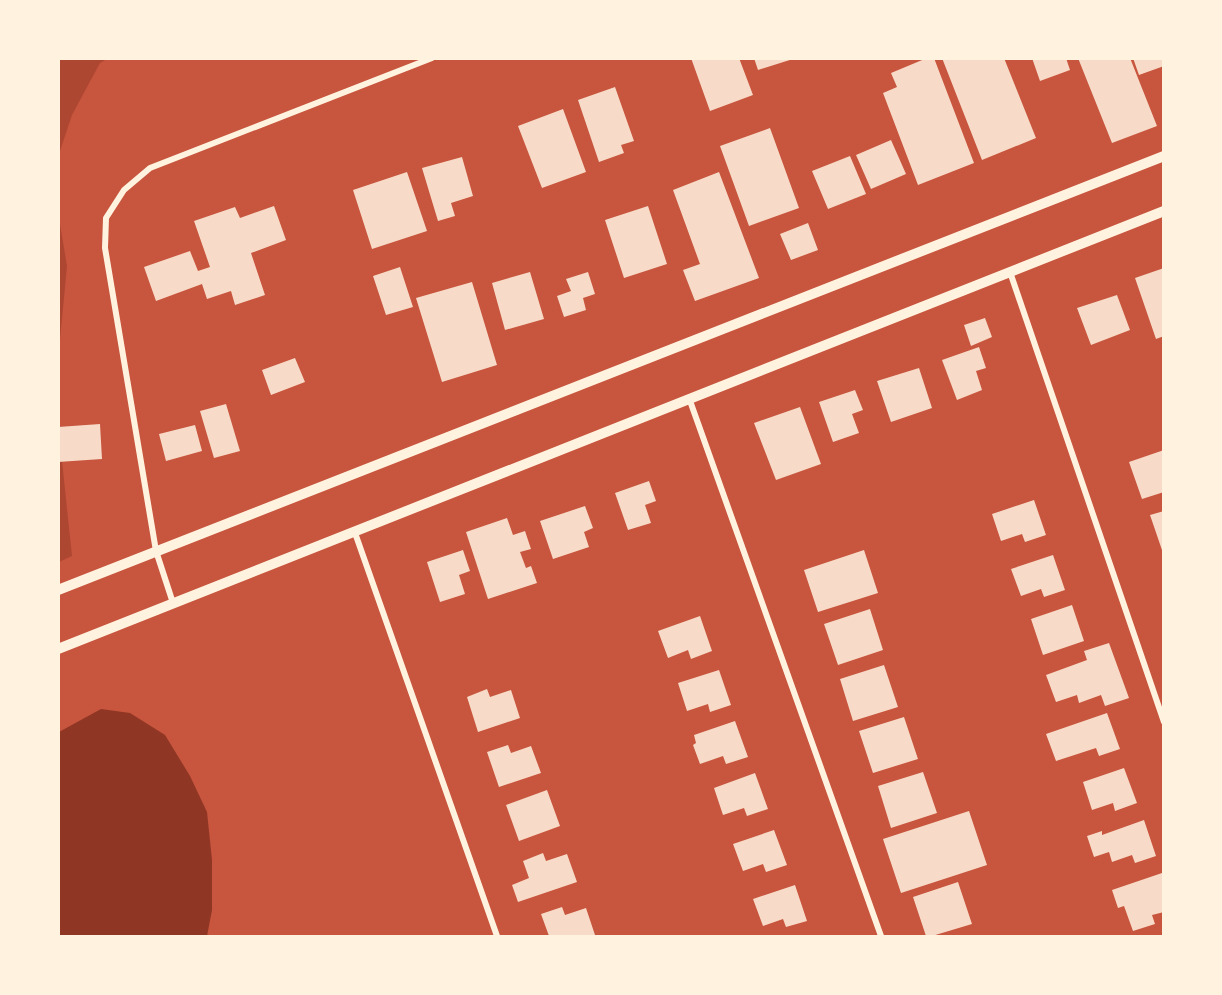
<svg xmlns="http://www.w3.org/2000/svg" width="1222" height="995" font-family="'Archivo Narrow',sans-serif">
	<rect width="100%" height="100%" fill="#c8553d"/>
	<!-- green -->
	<path fill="#ae4732" d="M 59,58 L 107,59 L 100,63 L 72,115 L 59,154 Z
		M 59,218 L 67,266 L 59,350 L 58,218 Z
		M 58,423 L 72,556 L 59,562 L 58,562 Z"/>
	<!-- water -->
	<path fill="#8f3625" d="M 101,709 L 130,713 L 165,735 L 190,776 L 207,812 L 212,860 L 212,910 L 207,936 L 59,936 L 59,732 Z"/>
	<!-- building -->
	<path fill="#f7dbc8" d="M 691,58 L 739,58 L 753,95 L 710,111 Z
		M 754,58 L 793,58 L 793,59 L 758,70 Z
		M 927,58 L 934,58 L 974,163 L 918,185 L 883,93 L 897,87 L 891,73 Z
		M 942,58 L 1004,58 L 1036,138 L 982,160 Z
		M 1032,58 L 1066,58 L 1070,70 L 1040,81 Z
		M 1078,58 L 1130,58 L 1157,126 L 1112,143 Z
		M 1133,58 L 1164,58 L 1164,66 L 1139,75 Z
		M 615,87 L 634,141 L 621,145 L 624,153 L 599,162 L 578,100 Z
		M 563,109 L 586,172 L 542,188 L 518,126 Z
		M 770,128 L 799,208 L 749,226 L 720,146 Z
		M 891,140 L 906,174 L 871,189 L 856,155 Z
		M 850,156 L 866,194 L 828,209 L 812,171 Z
		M 462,157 L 473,196 L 451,203 L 455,216 L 438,221 L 422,168 Z
		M 407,172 L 427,231 L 372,249 L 353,190 Z
		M 719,172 L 759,278 L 695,301 L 683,270 L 700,264 L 673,190 Z
		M 274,206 L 286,240 L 251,253 L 265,295 L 235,305 L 231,291 L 207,299 L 202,284 L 156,301 L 144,267 L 190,251 L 198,271 L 210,267 L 194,221 L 235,207 L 240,218 Z
		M 648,206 L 667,264 L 624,278 L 605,220 Z
		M 808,223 L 818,250 L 791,260 L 780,234 Z
		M 400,267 L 413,307 L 386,315 L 373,276 Z
		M 1164,268 L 1164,336 L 1156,339 L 1135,278 Z
		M 530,272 L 544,319 L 505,330 L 492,283 Z
		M 588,272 L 595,294 L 583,298 L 586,310 L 564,317 L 557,296 L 571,291 L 566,279 Z
		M 472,282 L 497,365 L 442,382 L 416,298 Z
		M 1117,295 L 1130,330 L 1091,345 L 1077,308 Z
		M 985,318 L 992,337 L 971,346 L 964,325 Z
		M 979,347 L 986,368 L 976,371 L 982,390 L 957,400 L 942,360 Z
		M 295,358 L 305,382 L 271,395 L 262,370 Z
		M 919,368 L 932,408 L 891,422 L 877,381 Z
		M 855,390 L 863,410 L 852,414 L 859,433 L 833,442 L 819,402 Z
		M 226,404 L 240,451 L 214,458 L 200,411 Z
		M 800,407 L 821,464 L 776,480 L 754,423 Z
		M 100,424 L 102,459 L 58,462 L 58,427 Z
		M 195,425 L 202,451 L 166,461 L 159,434 Z
		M 1164,450 L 1164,492 L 1142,499 L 1129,462 Z
		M 649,481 L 656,501 L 645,505 L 651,523 L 628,530 L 615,493 Z
		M 1034,500 L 1046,535 L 1025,542 L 1022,534 L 1001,541 L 992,514 Z
		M 585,506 L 593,528 L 584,532 L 589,547 L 553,559 L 540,521 Z
		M 1164,511 L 1164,553 L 1163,553 L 1150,515 Z
		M 507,518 L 513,535 L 525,531 L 531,549 L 520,552 L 526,568 L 531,566 L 537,583 L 488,599 L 466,532 Z
		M 463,550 L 470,571 L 459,575 L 465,594 L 440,602 L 427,562 Z
		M 864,550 L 878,593 L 818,612 L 804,570 Z
		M 1053,555 L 1065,590 L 1044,597 L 1041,589 L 1021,596 L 1011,569 Z
		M 1072,605 L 1084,641 L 1043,655 L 1031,619 Z
		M 870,609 L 883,650 L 838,665 L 824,624 Z
		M 700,616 L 712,651 L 691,659 L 688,650 L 668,658 L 658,631 Z
		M 1109,643 L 1129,698 L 1105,706 L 1101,695 L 1079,703 L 1077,695 L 1056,702 L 1046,675 L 1087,660 L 1084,651 Z
		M 884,665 L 898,707 L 853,721 L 840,679 Z
		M 719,670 L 731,705 L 710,712 L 708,704 L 687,711 L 678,683 Z
		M 487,689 L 490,697 L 511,690 L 520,718 L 478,732 L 467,697 Z
		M 1107,713 L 1120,749 L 1099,756 L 1096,748 L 1056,761 L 1046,734 Z
		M 904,717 L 918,759 L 873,773 L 859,731 Z
		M 735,721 L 748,757 L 726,764 L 723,756 L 700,764 L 693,745 L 696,743 L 694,735 Z
		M 508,745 L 511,753 L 531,746 L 541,773 L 499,787 L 487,752 Z
		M 1124,768 L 1137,803 L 1115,811 L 1113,803 L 1092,810 L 1083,782 Z
		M 923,772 L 937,813 L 891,828 L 878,786 Z
		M 755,773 L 768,809 L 747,816 L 744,808 L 723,815 L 714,788 Z
		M 547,790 L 560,826 L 519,841 L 506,805 Z
		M 969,811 L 987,865 L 901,893 L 883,839 Z
		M 1144,820 L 1156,856 L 1135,863 L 1132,855 L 1112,862 L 1109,852 L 1094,857 L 1087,836 L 1102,831 L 1102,835 Z
		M 774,830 L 787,865 L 766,872 L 763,864 L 743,871 L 733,844 Z
		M 543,853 L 546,861 L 567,854 L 577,882 L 518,902 L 512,885 L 529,878 L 523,861 Z
		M 1162,873 L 1164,879 L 1164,912 L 1152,915 L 1155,924 L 1133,931 L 1124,906 L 1118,908 L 1112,890 Z
		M 958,882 L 972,924 L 932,936 L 926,936 L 913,897 Z
		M 795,885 L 807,921 L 786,927 L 783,919 L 763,926 L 753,899 Z
		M 562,907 L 565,915 L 586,908 L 595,935 L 549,936 L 541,914 Z"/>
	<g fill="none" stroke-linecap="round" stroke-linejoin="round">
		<!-- minor -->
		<path stroke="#fff3e0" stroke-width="6" d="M 1010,272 L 1164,722
			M 689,398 L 881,936
			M 354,530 L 497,936
			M 173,603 L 156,551 L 105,248 L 106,218 L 124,190 L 150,168 L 432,58"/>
		<!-- tertiary -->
		<path stroke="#fff3e0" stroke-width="10" d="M 58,590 L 1164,156
			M 58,649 L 1164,211"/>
	</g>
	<!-- border -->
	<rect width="1222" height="995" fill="none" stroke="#fff3e0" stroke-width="120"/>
</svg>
